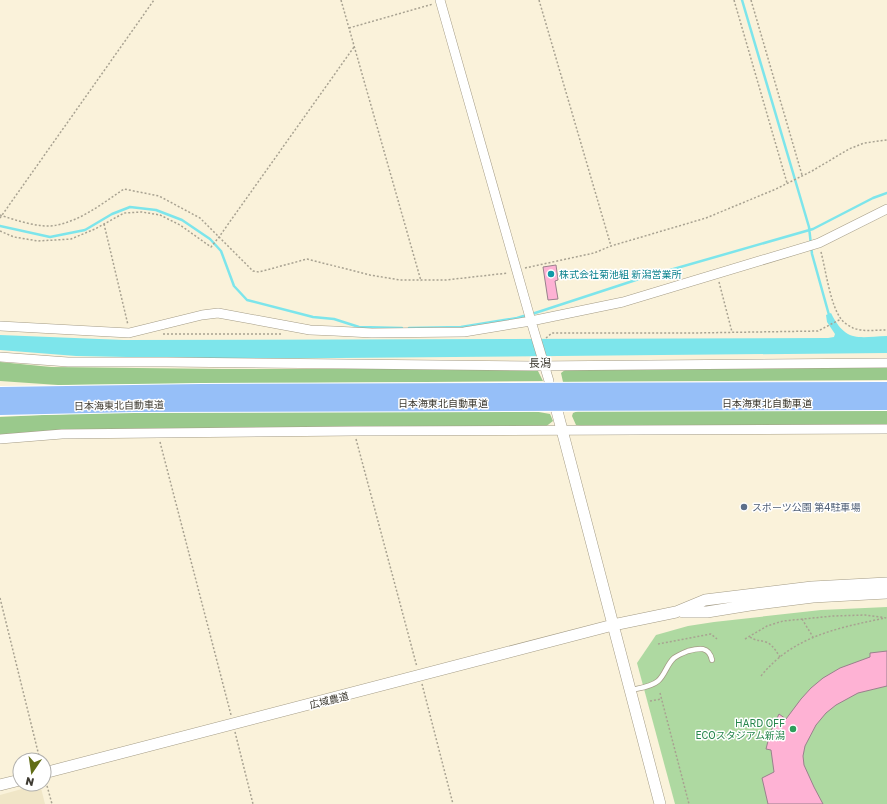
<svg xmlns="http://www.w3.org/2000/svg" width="887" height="804" font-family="'Golos Text','Noto Sans JP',sans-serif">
	<rect width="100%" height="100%" fill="#faf2da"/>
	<!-- built -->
	<path fill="#f0e6c7" d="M 40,784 L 45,804 L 0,804 L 0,795 Z"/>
	<!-- green -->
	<path fill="#aed9a1" d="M 887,607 L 887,804 L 675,804 L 637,663 L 656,635 L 688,626 L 714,622 L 821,610 Z"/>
	<!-- forest -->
	<path fill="#9ac98c" d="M 0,362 L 51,367 L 222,369 L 537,369 L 543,381 L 58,385 L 0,381 Z
		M 887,365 L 887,380 L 563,382 L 561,373 L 569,367 Z
		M 887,410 L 887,431 L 589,428 L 576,425 L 572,416 L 573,413 L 578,411 Z
		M 322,411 L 405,412 L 533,411 L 550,414 L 553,421 L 544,428 L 0,437 L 0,417 C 56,414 111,412 167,412 C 219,411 270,412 322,411 Z"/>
	<!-- water -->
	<path fill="#7de5eb" d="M 831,313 C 846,343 858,337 887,336 L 887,353 L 229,359 L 76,356 L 0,350 L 0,335 L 124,340 L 828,338 L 834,337 L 835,334 L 827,322 L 826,315 Z"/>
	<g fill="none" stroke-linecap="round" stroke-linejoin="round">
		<!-- stream -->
		<path stroke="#7de5eb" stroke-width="2.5" d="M 742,0 L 809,227 L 812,254 L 829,315
			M 0,226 L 50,237 L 85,230 L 112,214 L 130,207 L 156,210 L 182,220 L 210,239 L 221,251 L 234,286 L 247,300 L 313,317 L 334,319 L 359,327 L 402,328
			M 532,314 L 642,278 L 813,229 L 873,198 L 887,193
			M 409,328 L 461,327 L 517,318 L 527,315"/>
	</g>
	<!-- building -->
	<path fill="#feb2d4" stroke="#99818c" d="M 556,265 L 558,280 L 555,281 L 558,299 L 548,300 L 543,267 Z
		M 887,651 L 887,686 L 858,693 L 836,705 L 826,713 L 816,725 L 805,746 L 803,756 L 804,765 L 814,787 L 823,804 L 768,804 L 762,778 L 774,772 L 771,750 L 766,749 L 770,733 L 779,714 L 786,719 L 801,699 L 811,688 L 823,678 L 840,668 L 870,657 L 870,653 Z"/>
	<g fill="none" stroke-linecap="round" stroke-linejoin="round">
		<defs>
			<path id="service" d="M 631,690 C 640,688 651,687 658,681 C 665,675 667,664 674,658 C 678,655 683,653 688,651 C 699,648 709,646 712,660"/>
			<path id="minor" d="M 440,0 L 531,321 L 549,381
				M 0,326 L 129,333 L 202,315 L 218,313 L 310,330 L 334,331 L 372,333 L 464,332 L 531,321 L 623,302 L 819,243 L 887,209
				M 0,357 L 68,362 L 167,362 L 534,366 L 887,363
				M 0,439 L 62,434 L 354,431 L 887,429"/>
			<path id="tertiary" d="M 557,411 L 660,804
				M 683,612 L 707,612 L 750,605 L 813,597 L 887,593
				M 44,773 L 613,625 L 676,612 L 705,600 L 812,587 L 887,583
				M 0,785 L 20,780"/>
			<path id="motorway" d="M 0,395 L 201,392 L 887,390
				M 0,407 L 134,404 L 887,402"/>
		</defs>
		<!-- service casing -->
		<use href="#service" stroke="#a49c86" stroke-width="6"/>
		<!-- minor casing -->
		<use href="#minor" stroke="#a49c86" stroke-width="10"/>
		<!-- tertiary casing -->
		<use href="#tertiary" stroke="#a49c86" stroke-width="12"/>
		<!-- motorway casing -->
		<use href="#motorway" stroke="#fff" stroke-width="18"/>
		<!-- path -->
		<path stroke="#a8a291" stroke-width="1.5" stroke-dasharray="2 2" stroke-linecap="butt" d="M 341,0 L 421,281
			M 539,0 L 611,246
			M 734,0 L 787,183
			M 751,0 L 802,175
			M 349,28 L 433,4
			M 0,215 C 15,220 41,229 57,225 C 82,220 103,203 124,189 L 159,196 L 200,218 L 253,271 L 259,272 L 307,259 L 370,275 L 400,280 L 446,280 L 508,273
			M 0,218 L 154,0
			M 104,224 L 128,325
			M 0,231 L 14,237 L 38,241 L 71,239 L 95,229 L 124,213 L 142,212 L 160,215 L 180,225 L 211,247 L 219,237 L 354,47
			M 821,252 C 826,271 830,304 841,319 C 844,323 849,326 853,328 C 863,332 876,330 887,330
			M 525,268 L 594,253 L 611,246 L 706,218 L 776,189 L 812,171 L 849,149 L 864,143 L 887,140
			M 719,282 L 732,332
			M 163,334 L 281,334
			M 546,338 L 552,333 L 693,333 L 818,331 L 841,319
			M 356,439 L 417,667
			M 160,442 L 231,715
			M 0,598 L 40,760
			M 802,619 L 813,637
			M 750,637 C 755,641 760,640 766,642 C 773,645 776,651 780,657
			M 745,639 L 767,626 L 783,621 L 833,616 L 865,615 L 887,618
			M 658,644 L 711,634 L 717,639
			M 761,676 C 793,636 838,628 885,618
			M 422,684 L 453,804
			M 660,693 L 689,804
			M 650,701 L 662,699
			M 235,732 L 253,804
			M 46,782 L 52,804"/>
		<!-- service -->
		<use href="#service" stroke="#fff" stroke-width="4.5"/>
		<!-- minor -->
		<use href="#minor" stroke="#fff" stroke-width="9"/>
		<!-- tertiary -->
		<use href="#tertiary" stroke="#fff" stroke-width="11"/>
		<!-- motorway -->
		<use href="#motorway" stroke="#96bff8" stroke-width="16"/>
	</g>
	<!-- markers -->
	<circle fill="#0f9aa8" stroke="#fff" stroke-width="1.5" cx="551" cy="274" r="4"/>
	<circle fill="#5c6f8a" stroke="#fff" stroke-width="1.5" cx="744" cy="507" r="4"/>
	<circle fill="#2e9e5b" stroke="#fff" stroke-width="1.5" cx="793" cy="729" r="4"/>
	<g text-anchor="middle" stroke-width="3" stroke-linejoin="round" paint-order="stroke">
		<!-- culture labels -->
		<g font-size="10" fill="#0d838f" stroke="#fff" text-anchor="start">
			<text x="559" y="278">株式会社菊池組 新潟営業所</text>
		</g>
		<!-- street labels -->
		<g font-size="10" fill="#3d3a31" stroke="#fff">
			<text x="443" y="407">日本海東北自動車道</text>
			<text x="767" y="407">日本海東北自動車道</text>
			<text transform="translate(119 405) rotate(-1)" y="4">日本海東北自動車道</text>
			<text transform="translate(329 700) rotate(-14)" y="4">広域農道</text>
		</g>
		<!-- service labels -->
		<g font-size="10" fill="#4e5e75" stroke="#fff" text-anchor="start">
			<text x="752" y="511">スポーツ公園 第4駐車場</text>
		</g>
		<!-- leisure labels -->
		<g font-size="10" fill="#27864d" stroke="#fff" text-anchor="end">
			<text x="785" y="727">HARD OFF<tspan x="785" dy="12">ECOスタジアム新潟</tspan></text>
		</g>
		<!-- neighbourhood labels -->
		<g font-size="11" fill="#3d3a31" stroke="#fff">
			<text x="540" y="367">長潟</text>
		</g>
	</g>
	<!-- north arrow -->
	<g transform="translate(32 772) rotate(193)"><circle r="19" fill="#ffffff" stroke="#b1b0ad"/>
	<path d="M0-3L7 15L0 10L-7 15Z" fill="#616d16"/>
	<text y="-6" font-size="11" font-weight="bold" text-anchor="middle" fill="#3d3a31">N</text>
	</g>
</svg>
